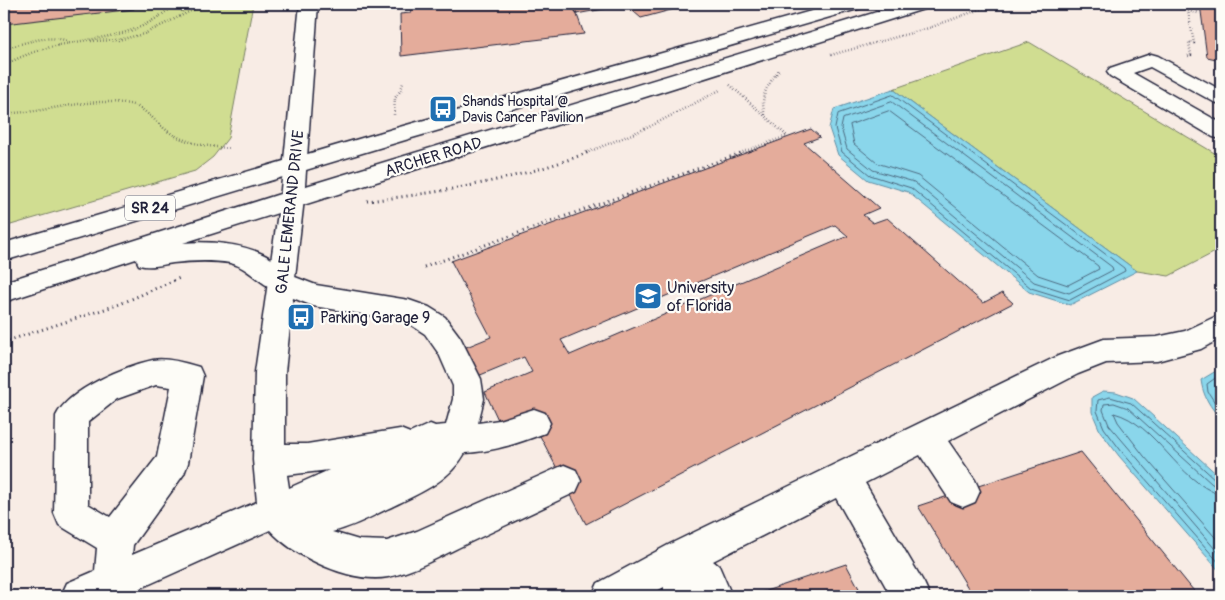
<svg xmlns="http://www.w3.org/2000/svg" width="1225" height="600" font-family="Pangolin,sans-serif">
	<rect width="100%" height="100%" fill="#f8ece5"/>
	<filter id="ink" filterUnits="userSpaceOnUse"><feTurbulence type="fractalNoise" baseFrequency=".02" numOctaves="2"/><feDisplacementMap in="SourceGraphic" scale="10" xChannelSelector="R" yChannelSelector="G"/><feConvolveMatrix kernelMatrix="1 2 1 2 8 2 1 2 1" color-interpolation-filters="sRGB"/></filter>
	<g filter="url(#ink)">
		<!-- green -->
		<path fill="#d0dd91" stroke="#798066" d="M 4,4 L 253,4 L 228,138 L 213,157 L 195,171 L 4,227 Z
			M 1029,42 L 1221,157 L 1221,249 L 1169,276 L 1137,271 L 893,89 Z"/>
		<!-- water -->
		<path fill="#8ad6eb" stroke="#608ea5" d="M 893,89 L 1137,271 L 1070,305 L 1029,292 L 908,192 L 868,180 L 838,155 L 829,128 L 834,109 Z
			M 1221,368 L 1221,419 C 1210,407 1203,396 1201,380 Z
			M 1103,391 L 1116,392 L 1133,398 L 1221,478 L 1221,573 L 1119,456 L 1100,431 L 1092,412 L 1092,397 Z"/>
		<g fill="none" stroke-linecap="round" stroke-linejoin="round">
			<!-- shore -->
			<path stroke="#4c6a81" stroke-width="1" d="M 893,95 L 1124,268 L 1125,271 L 1070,300 L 1031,288 L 911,188 L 870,175 L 842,152 L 835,128 L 838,114 Z
				M 892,102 L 1112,267 L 1113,270 L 1069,293 L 1034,282 L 914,182 L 873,170 L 847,149 L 841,128 L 843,119 Z
				M 889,111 L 1098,266 L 1099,269 L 1068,285 L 1038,275 L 918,176 L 877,163 L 854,144 L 850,125 Z
				M 1221,374 L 1207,384 L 1208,392 L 1221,412
				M 1221,481 L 1216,480 L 1131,403 L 1110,397 L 1098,400 L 1097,411 L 1104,428 L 1122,452 L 1221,565
				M 1221,487 L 1212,484 L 1128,408 L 1114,403 L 1104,404 L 1103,410 L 1109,425 L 1221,556
				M 1221,495 C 1177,481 1157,424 1114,413 L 1118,422 L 1144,456 L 1221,544"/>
		</g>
		<!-- building -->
		<path fill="#e4ac9b" stroke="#22223b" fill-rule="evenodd" d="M 4,4 L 141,4 L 136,4 L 134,9 L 4,24 Z
			M 410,4 L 573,4 L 584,34 L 401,56 L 400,14 L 411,13 Z
			M 573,4 L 693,4 L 641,18 L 626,5 L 576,14 Z
			M 1200,4 L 1221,4 L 1221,60 L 1207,57 Z
			M 811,129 L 820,137 L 804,143 L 879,208 L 863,215 L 873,223 L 887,218 L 983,303 L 1002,293 L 1013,303 L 586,524 L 527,411 L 500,424 L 485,392 L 532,372 L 524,357 L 478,376 L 464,348 L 491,337 L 451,261 ZM 835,225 L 848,236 L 570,355 L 561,340 Z
			M 1081,452 L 1198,596 L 973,596 L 918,506 Z
			M 846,564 L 863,596 L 751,596 Z"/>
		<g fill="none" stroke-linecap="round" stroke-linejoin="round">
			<defs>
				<path id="minor" d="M 300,4 L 318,4 L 304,199 L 295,277 L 316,285 L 409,300 L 429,307 L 445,317 L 460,337 L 481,379 L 484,399 L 478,423 L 499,420 L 534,409 L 545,413 L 550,423 L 545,433 C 519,443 493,452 465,453 C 448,483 416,495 387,509 C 369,518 352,527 332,532 L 359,540 L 387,541 L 417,531 L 564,465 L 576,470 L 581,481 L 576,492 C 538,510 500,528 462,546 C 439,557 413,572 388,577 C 352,584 294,557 270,530 L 123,596 L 61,596 L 67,583 L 95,571 L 97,548 L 59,525 L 54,513 L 56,416 C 69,389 125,366 153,360 C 166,357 186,363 199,367 L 203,376 L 188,463 L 184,474 L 133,545 L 132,555 L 257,502 L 253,460 L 255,372 L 280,199 ZM 293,298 L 313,306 L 405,321 L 425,334 L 439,354 L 453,386 L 453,399 L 446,425 L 435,426 L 430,424 L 410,433 L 400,429 L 307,444 L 285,444 L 285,372 ZM 156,385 L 171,387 L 157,457 L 110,517 L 88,504 L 88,422 L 117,399 ZM 329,470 L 289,488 L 287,475 Z
					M 1151,54 L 1158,56 L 1221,90 L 1221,104 L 1214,102 L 1150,67 L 1133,73 L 1221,123 L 1221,139 L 1213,137 L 1110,76 L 1107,72 L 1110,68 Z
					M 1221,314 L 1221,338 L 1201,349 L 1157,361 L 1106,363 L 1078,374 L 948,441 L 975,480 L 980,491 L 975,502 L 963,507 L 951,502 L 920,455 L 865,483 L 924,583 L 930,596 L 891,596 L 836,498 L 713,561 L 719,566 L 732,596 L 664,596 L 664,587 L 648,596 L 592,596 L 598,583 L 670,544 L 1058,356 L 1104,339 L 1157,337 L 1185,331 Z"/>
				<path id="major" d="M 836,4 L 864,4 L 861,8 L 412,138 L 4,261 L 4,243 L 396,128 Z
					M 903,4 L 930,4 L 927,8 L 183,243 C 220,240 275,246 294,282 L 291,289 C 266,297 254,268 230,263 C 211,260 191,261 173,263 C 161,265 151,268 139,265 L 136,259 L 4,302 L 4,282 L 283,193 Z"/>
			</defs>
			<!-- minor casing -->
			<use href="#minor" stroke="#22223b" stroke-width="3"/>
			<!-- major casing -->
			<use href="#major" stroke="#22223b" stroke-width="3"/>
			<!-- path-far1 -->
			<path stroke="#22223b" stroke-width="2.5" stroke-dasharray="0.5 2.5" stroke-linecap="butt" d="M 182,12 L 186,4
				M 91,41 L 118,40 L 144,34 L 205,4
				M 4,49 C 24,43 47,34 68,41
				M 831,55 L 929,28 L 994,4
				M 1188,56 L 1191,55 L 1189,42 L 1194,43 L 1188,11 L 1198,13 L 1197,4
				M 4,65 C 18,58 32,52 47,48 C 77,40 109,39 138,28 C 152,22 164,13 177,4
				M 730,85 L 787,136 L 740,153
				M 4,113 C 45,114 88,96 129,104 C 145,107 156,123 169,132 C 187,144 210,147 231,148
				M 394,115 L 395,98 L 401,90 L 403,83
				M 765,115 C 759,96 768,85 779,70
				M 586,153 L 649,127 L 720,90"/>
			<!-- path -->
			<path stroke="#22223b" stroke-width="3" stroke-dasharray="1 4" stroke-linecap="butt" d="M 367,201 C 440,193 521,179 589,152
				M 424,267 L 744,152
				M 4,342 L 120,304 L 182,277"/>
			<!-- minor -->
			<use href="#minor" fill="#fdfcf7" fill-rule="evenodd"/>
			<!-- major -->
			<use href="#major" fill="#fdfcf7" fill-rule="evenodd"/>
		</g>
	</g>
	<!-- icons -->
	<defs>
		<symbol id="bus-square" viewBox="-11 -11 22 22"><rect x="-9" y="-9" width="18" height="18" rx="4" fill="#1f6fb2" stroke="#fdfcf7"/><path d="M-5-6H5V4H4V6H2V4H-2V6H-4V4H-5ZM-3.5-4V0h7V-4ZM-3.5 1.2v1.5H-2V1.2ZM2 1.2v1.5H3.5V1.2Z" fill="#fff"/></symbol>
		<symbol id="university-square" viewBox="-11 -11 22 22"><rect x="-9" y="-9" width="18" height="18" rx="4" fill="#1f6fb2" stroke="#fdfcf7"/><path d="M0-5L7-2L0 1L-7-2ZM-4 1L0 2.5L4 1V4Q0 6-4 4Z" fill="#fff"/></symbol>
	</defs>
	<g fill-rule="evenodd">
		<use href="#bus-square" x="427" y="93" width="32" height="32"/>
		<use href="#university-square" x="632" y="280" width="32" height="32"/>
		<use href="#bus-square" x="285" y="301" width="32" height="32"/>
	</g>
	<g text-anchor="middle" stroke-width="4.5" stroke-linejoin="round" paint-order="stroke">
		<!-- far-poi labels -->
		<g font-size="14" fill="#22223b" stroke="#fdfcf7" text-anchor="start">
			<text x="462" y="106">Shands Hospital @<tspan x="462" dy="16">Davis Cancer Pavilion</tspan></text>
		</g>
		<!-- shield labels -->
		<rect fill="#fdfcf7" stroke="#646373" stroke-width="1" x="125" y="195.5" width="50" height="25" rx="4"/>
		<g font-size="15" font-weight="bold" fill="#22223b">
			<text x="150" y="213">SR 24</text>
		</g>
		<!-- street labels -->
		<g font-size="16" fill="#22223b" stroke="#fdfcf7">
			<text transform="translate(433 156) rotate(-17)" y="6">ARCHER ROAD</text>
			<text transform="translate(289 212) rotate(-84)" y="6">GALE LEMERAND DRIVE</text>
		</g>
		<!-- poi labels -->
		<g font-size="16" fill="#22223b" stroke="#fdfcf7" text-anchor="start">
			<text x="667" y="293">University<tspan x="667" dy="18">of Florida</tspan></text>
			<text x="320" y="323">Parking Garage 9</text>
		</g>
	</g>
	<!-- margin -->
	<rect width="1225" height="600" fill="none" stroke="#fdfcf7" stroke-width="20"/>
	<rect x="10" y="10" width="1205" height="580" fill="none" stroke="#22223b" stroke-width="2" filter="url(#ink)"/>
</svg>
